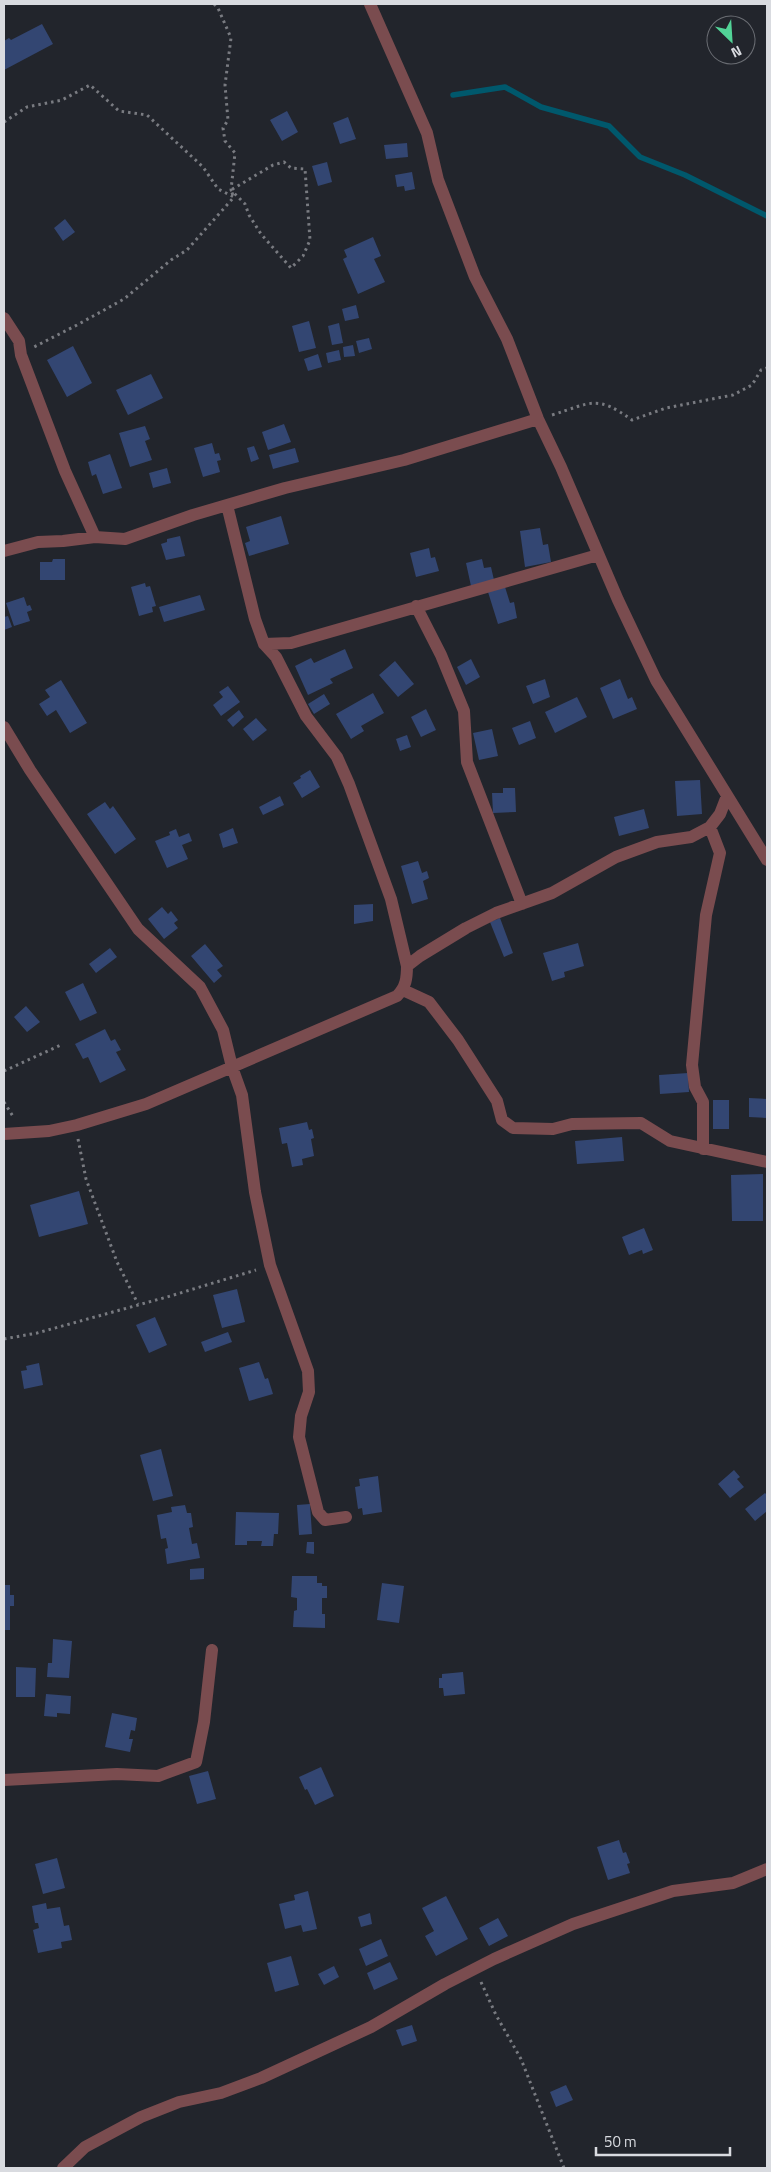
<svg xmlns="http://www.w3.org/2000/svg" width="771" height="2172" font-family="'Titillium Web',sans-serif">
	<rect width="100%" height="100%" fill="#22252c"/>
	<g fill="none" stroke-linecap="round" stroke-linejoin="round">
		<!-- stream -->
		<path stroke="#00586c" stroke-width="5.5" d="M 453,95 L 505,87 L 541,107 L 609,126 L 640,157 L 685,175 L 767,216"/>
	</g>
	<!-- building -->
	<path fill="#334672" d="M 42,24 L 53,44 L 4,70 L 4,41 L 9,38 L 11,40 Z
		M 287,111 L 298,132 L 282,141 L 270,120 Z
		M 348,117 L 356,139 L 340,144 L 333,123 Z
		M 407,143 L 408,157 L 386,159 L 384,145 Z
		M 327,162 L 332,182 L 318,186 L 312,166 Z
		M 412,172 L 415,189 L 405,191 L 404,186 L 397,187 L 395,175 Z
		M 65,219 L 75,232 L 63,241 L 54,228 Z
		M 373,237 L 381,256 L 374,259 L 385,282 L 358,294 L 343,259 L 347,257 L 344,250 Z
		M 356,305 L 359,318 L 345,321 L 342,309 Z
		M 309,321 L 316,348 L 299,352 L 292,326 Z
		M 339,323 L 343,343 L 332,345 L 328,326 Z
		M 369,338 L 372,349 L 359,353 L 356,341 Z
		M 353,345 L 355,356 L 344,357 L 343,347 Z
		M 73,346 L 92,383 L 67,397 L 47,360 Z
		M 339,350 L 341,360 L 328,363 L 326,353 Z
		M 318,354 L 322,367 L 308,371 L 304,359 Z
		M 151,374 L 163,398 L 128,415 L 116,390 Z
		M 284,424 L 291,442 L 268,450 L 262,432 Z
		M 145,426 L 150,439 L 145,441 L 152,460 L 130,467 L 119,433 Z
		M 212,443 L 215,454 L 219,453 L 221,460 L 217,461 L 220,472 L 203,477 L 194,448 Z
		M 254,446 L 259,459 L 251,462 L 247,448 Z
		M 295,448 L 299,462 L 273,469 L 269,455 Z
		M 110,454 L 122,488 L 103,494 L 96,474 L 92,476 L 88,462 Z
		M 167,468 L 171,483 L 153,488 L 149,473 Z
		M 281,516 L 289,544 L 249,556 L 245,543 L 250,541 L 246,527 Z
		M 540,528 L 543,545 L 548,544 L 551,562 L 525,567 L 520,531 Z
		M 180,536 L 185,556 L 166,560 L 161,544 L 167,542 L 167,539 Z
		M 429,548 L 431,558 L 435,557 L 439,571 L 416,577 L 410,553 Z
		M 53,559 L 65,559 L 65,580 L 40,580 L 40,562 L 52,562 Z
		M 482,559 L 484,568 L 491,567 L 494,580 L 471,586 L 466,563 Z
		M 145,583 L 146,587 L 150,586 L 156,606 L 152,607 L 153,612 L 139,616 L 131,587 Z
		M 505,587 L 510,603 L 514,602 L 517,618 L 498,624 L 488,592 Z
		M 200,595 L 205,610 L 164,622 L 159,607 Z
		M 24,597 L 27,606 L 30,605 L 32,610 L 27,612 L 30,621 L 14,626 L 6,603 Z
		M 8,616 L 12,627 L 4,630 L 4,617 Z
		M 345,649 L 353,668 L 330,679 L 333,683 L 308,695 L 295,666 L 311,658 L 314,663 Z
		M 471,659 L 480,677 L 466,685 L 457,667 Z
		M 395,661 L 414,684 L 398,697 L 379,675 Z
		M 545,679 L 550,697 L 533,704 L 526,686 Z
		M 620,679 L 628,699 L 632,697 L 637,709 L 613,719 L 600,688 Z
		M 61,680 L 87,723 L 70,733 L 56,710 L 47,716 L 39,704 L 50,697 L 45,690 Z
		M 228,686 L 240,702 L 221,716 L 213,705 L 223,697 L 219,692 Z
		M 373,693 L 384,713 L 361,726 L 364,731 L 351,739 L 336,714 Z
		M 324,694 L 330,704 L 314,714 L 308,704 Z
		M 577,697 L 587,717 L 555,733 L 545,712 Z
		M 426,709 L 436,730 L 421,737 L 411,717 Z
		M 239,710 L 244,717 L 233,727 L 227,720 Z
		M 256,718 L 267,730 L 253,741 L 243,729 Z
		M 530,721 L 536,738 L 519,745 L 512,728 Z
		M 492,729 L 498,756 L 479,760 L 473,733 Z
		M 407,735 L 411,747 L 400,751 L 396,739 Z
		M 310,770 L 320,787 L 302,798 L 293,783 L 301,778 L 300,776 Z
		M 700,780 L 702,814 L 677,816 L 675,781 Z
		M 503,788 L 515,788 L 516,812 L 493,813 L 492,793 L 503,793 Z
		M 280,796 L 284,805 L 263,815 L 259,807 Z
		M 105,802 L 110,809 L 113,806 L 136,839 L 115,854 L 87,814 Z
		M 644,809 L 649,828 L 619,836 L 614,817 Z
		M 233,828 L 238,843 L 223,848 L 219,834 Z
		M 176,829 L 179,837 L 189,833 L 192,841 L 182,845 L 188,859 L 167,868 L 155,841 L 170,835 L 169,832 Z
		M 418,861 L 422,873 L 427,871 L 429,878 L 423,881 L 428,899 L 412,904 L 401,866 Z
		M 373,904 L 373,921 L 354,924 L 354,905 Z
		M 162,907 L 168,914 L 171,911 L 178,920 L 174,923 L 178,928 L 164,939 L 148,919 Z
		M 500,918 L 513,953 L 504,957 L 490,922 Z
		M 578,943 L 584,966 L 564,972 L 565,977 L 552,981 L 543,953 Z
		M 205,944 L 223,966 L 217,970 L 222,976 L 214,983 L 191,956 Z
		M 110,948 L 117,957 L 96,973 L 89,964 Z
		M 83,983 L 97,1013 L 80,1021 L 65,992 Z
		M 26,1006 L 40,1022 L 27,1032 L 14,1017 Z
		M 105,1029 L 111,1041 L 115,1039 L 121,1050 L 116,1052 L 126,1070 L 100,1083 L 88,1057 L 83,1059 L 75,1044 Z
		M 688,1073 L 689,1092 L 660,1094 L 659,1075 Z
		M 749,1098 L 767,1099 L 767,1118 L 749,1117 Z
		M 713,1100 L 729,1100 L 729,1129 L 713,1129 Z
		M 307,1122 L 309,1130 L 312,1129 L 314,1138 L 311,1139 L 314,1156 L 302,1159 L 303,1165 L 292,1167 L 287,1143 L 282,1144 L 279,1128 Z
		M 622,1137 L 624,1161 L 577,1164 L 575,1141 Z
		M 763,1174 L 763,1221 L 732,1221 L 731,1175 Z
		M 79,1191 L 88,1224 L 39,1237 L 30,1205 Z
		M 644,1228 L 653,1250 L 643,1254 L 642,1250 L 629,1255 L 622,1237 Z
		M 237,1289 L 245,1322 L 222,1328 L 213,1295 Z
		M 155,1317 L 167,1345 L 149,1353 L 136,1325 Z
		M 228,1332 L 232,1342 L 205,1352 L 201,1342 Z
		M 259,1362 L 265,1379 L 268,1378 L 273,1394 L 249,1401 L 239,1368 Z
		M 39,1363 L 43,1385 L 24,1389 L 21,1371 L 27,1370 L 26,1366 Z
		M 161,1449 L 173,1496 L 153,1501 L 140,1455 Z
		M 734,1470 L 740,1477 L 737,1479 L 744,1487 L 730,1498 L 718,1484 Z
		M 378,1476 L 382,1512 L 363,1515 L 362,1508 L 358,1509 L 355,1487 L 360,1486 L 359,1479 Z
		M 765,1493 L 767,1495 L 767,1511 L 755,1521 L 745,1509 Z
		M 310,1504 L 312,1534 L 299,1535 L 297,1505 Z
		M 185,1505 L 187,1513 L 191,1513 L 193,1527 L 189,1528 L 192,1544 L 197,1543 L 200,1558 L 167,1564 L 165,1549 L 168,1548 L 166,1538 L 161,1539 L 157,1515 L 172,1512 L 171,1507 Z
		M 236,1512 L 279,1513 L 278,1534 L 274,1534 L 273,1546 L 261,1546 L 262,1541 L 247,1541 L 247,1545 L 235,1545 Z
		M 307,1542 L 314,1542 L 314,1554 L 306,1553 Z
		M 204,1568 L 204,1579 L 190,1580 L 190,1569 Z
		M 292,1576 L 317,1576 L 317,1583 L 322,1583 L 322,1586 L 327,1586 L 327,1598 L 322,1598 L 322,1614 L 325,1614 L 325,1628 L 293,1627 L 294,1611 L 297,1610 L 297,1598 L 291,1597 Z
		M 382,1583 L 404,1586 L 399,1623 L 377,1620 Z
		M 4,1585 L 10,1585 L 10,1595 L 14,1595 L 14,1606 L 10,1606 L 10,1630 L 4,1630 Z
		M 53,1639 L 72,1641 L 69,1678 L 47,1677 L 48,1663 L 52,1663 Z
		M 16,1667 L 36,1668 L 35,1697 L 16,1697 Z
		M 463,1672 L 465,1694 L 444,1696 L 443,1688 L 439,1688 L 439,1678 L 442,1678 L 442,1674 Z
		M 46,1694 L 71,1696 L 70,1714 L 57,1713 L 57,1717 L 44,1716 Z
		M 112,1713 L 137,1718 L 135,1731 L 131,1730 L 129,1739 L 133,1739 L 130,1752 L 105,1747 Z
		M 321,1767 L 334,1796 L 315,1805 L 307,1789 L 305,1790 L 299,1777 Z
		M 208,1771 L 216,1799 L 197,1804 L 189,1776 Z
		M 619,1840 L 623,1853 L 626,1852 L 630,1863 L 627,1864 L 630,1873 L 608,1880 L 597,1847 Z
		M 57,1858 L 65,1888 L 43,1894 L 35,1864 Z
		M 308,1891 L 317,1929 L 303,1932 L 301,1925 L 285,1929 L 279,1904 L 295,1900 L 294,1895 Z
		M 446,1896 L 468,1939 L 436,1956 L 425,1936 L 434,1931 L 422,1908 Z
		M 46,1903 L 47,1909 L 60,1907 L 64,1926 L 69,1925 L 72,1940 L 61,1942 L 62,1948 L 38,1953 L 33,1930 L 39,1928 L 38,1923 L 35,1923 L 32,1906 Z
		M 370,1913 L 372,1924 L 361,1927 L 358,1917 Z
		M 498,1918 L 508,1936 L 489,1946 L 479,1928 Z
		M 381,1939 L 388,1956 L 366,1966 L 359,1949 Z
		M 291,1956 L 299,1985 L 275,1992 L 267,1963 Z
		M 390,1962 L 398,1979 L 374,1990 L 367,1973 Z
		M 334,1966 L 339,1977 L 324,1985 L 318,1974 Z
		M 412,2025 L 417,2041 L 402,2046 L 396,2030 Z
		M 566,2085 L 573,2100 L 556,2107 L 550,2092 Z"/>
	<g fill="none" stroke-linecap="round" stroke-linejoin="round">
		<!-- path -->
		<path stroke="#797b81" stroke-width="3" stroke-dasharray="2.5 4" stroke-linecap="butt" d="M 214,4 L 218,8 L 231,38 L 225,85 L 228,120 L 223,128 L 225,141 L 235,153 L 231,190 L 245,204 L 249,215 L 261,234 L 291,268 L 303,256 L 310,240 L 305,169 L 291,168 L 284,162 L 273,165 L 231,190 L 234,198
			M 4,122 L 27,107 L 62,100 L 90,85 L 119,111 L 147,115 L 203,167 L 218,189 L 234,197 L 187,250 L 171,260 L 124,299 L 77,325 L 34,347
			M 552,415 C 591,403 596,394 632,420 L 666,408 L 733,395 L 752,385 L 761,370 L 767,368
			M 4,1071 L 63,1044
			M 4,1102 L 14,1118
			M 78,1139 L 86,1179 L 117,1262 L 138,1304
			M 4,1339 L 37,1333 L 167,1297 L 256,1270
			M 481,1982 L 496,2015 L 521,2059 L 564,2168"/>
		<!-- street -->
		<path stroke="#7a4c4f" stroke-width="12" d="M 370,4 L 427,133 L 438,180 L 475,277 L 507,339 L 538,419 L 561,467 L 618,600 L 656,680 L 767,860
			M 4,318 L 19,341 L 21,355 L 65,471 L 95,537
			M 227,505 L 255,619 L 264,644 L 276,657 L 306,716 L 337,757 L 349,784 L 391,899 L 407,966
			M 4,551 L 38,542 L 63,541 L 95,537 L 125,539 L 193,515 L 285,488 L 404,460 L 538,419
			M 416,606 L 441,655 L 464,711 L 467,762 L 522,904
			M 264,644 L 291,643 L 598,555
			M 4,727 L 30,770 L 138,929 L 200,987 L 223,1030 L 232,1067 L 242,1095 L 255,1192 L 270,1265 L 308,1371 L 309,1392 L 301,1416 L 299,1437 L 318,1512 L 325,1520 L 346,1517
			M 403,990 L 429,1002 L 458,1040 L 497,1101 L 502,1120 L 513,1128 L 553,1129 L 572,1124 L 641,1123 L 670,1141 L 767,1162
			M 4,1134 L 49,1131 L 77,1125 L 146,1104 L 397,996 C 406,987 407,978 407,966 L 420,956 L 466,928 L 496,913 L 552,893 L 616,857 L 657,842 L 691,837 L 710,827 L 720,814 L 727,796
			M 703,1149 L 703,1102 L 695,1087 L 692,1065 L 706,915 L 720,853 L 710,827
			M 4,1780 L 117,1774 L 158,1776 L 196,1762 L 204,1722 L 212,1650
			M 63,2168 L 85,2147 L 141,2117 L 179,2102 L 221,2093 L 261,2078 L 371,2027 L 445,1984 L 494,1959 L 573,1924 L 673,1891 L 733,1883 L 767,1869"/>
	</g>
	<!-- border -->
	<rect width="771" height="2172" fill="none" stroke="#d9dbe0" stroke-width="10"/>
	<!-- north arrow -->
	<g transform="translate(731 40) rotate(155)"><circle r="24" fill="#22252c" stroke="#6b6e74"/>
	<path d="M0-4L9 19L0 12L-9 19Z" fill="#52d397"/>
	<text y="-8" font-size="14" font-weight="bold" text-anchor="middle" fill="#d9dbe0">N</text>
	</g>
	<!-- scale -->
	<path d="M596 2147v8h134v-8" fill="none" stroke="#d9dbe0" stroke-width="2.5"/>
	<text x="604" y="2147" font-size="15" fill="#d9dbe0" stroke="#22252c" stroke-width="4" paint-order="stroke">50 m</text>
</svg>
